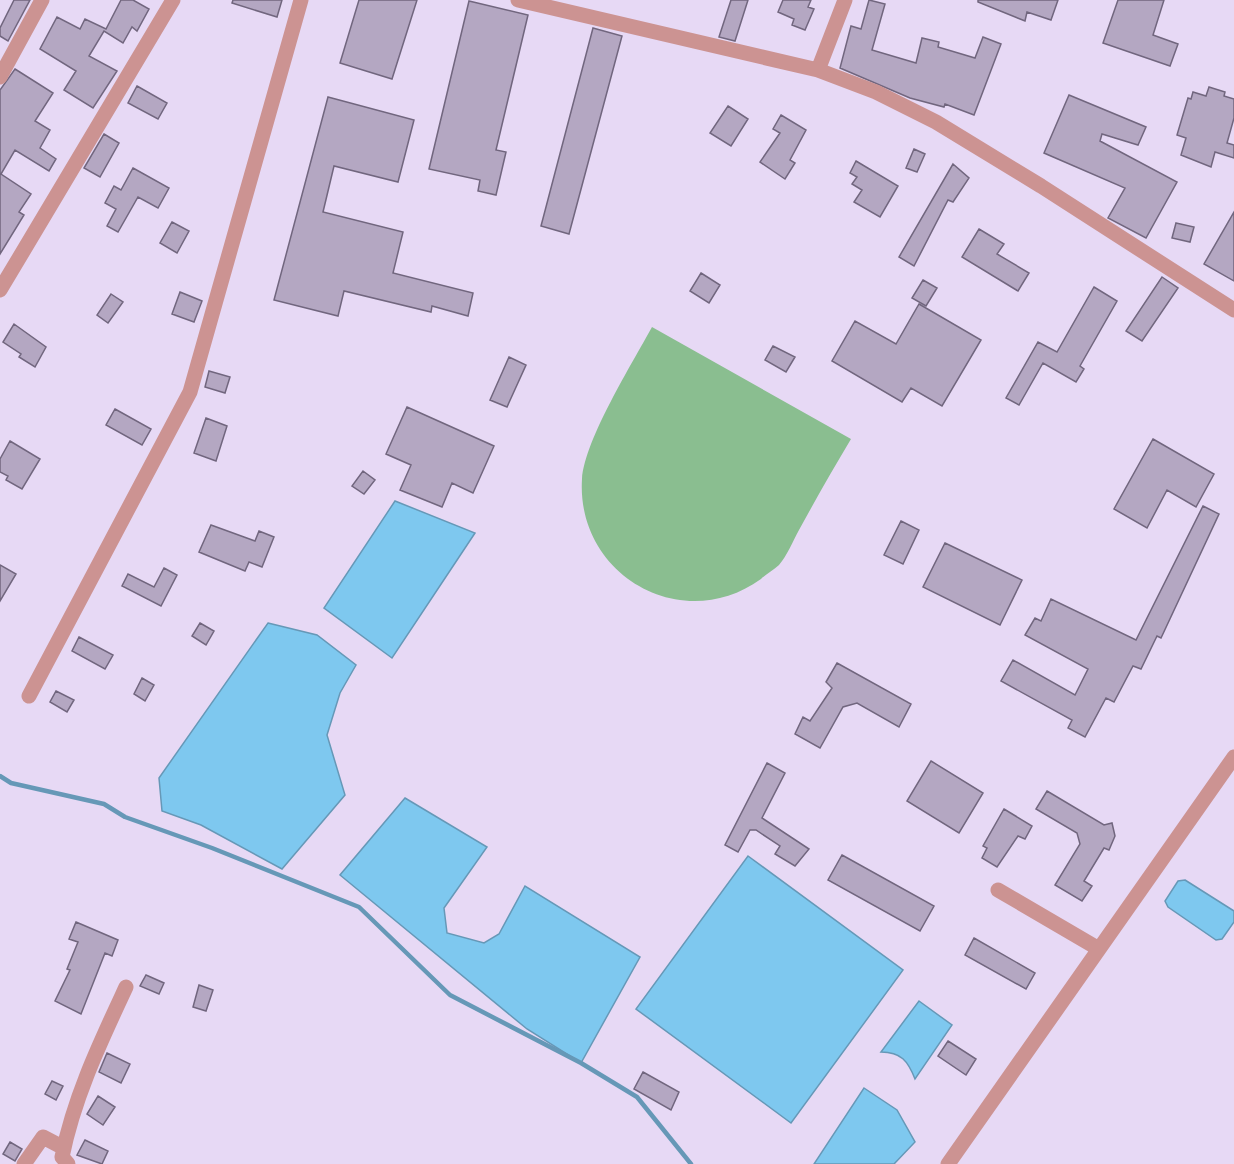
<svg xmlns="http://www.w3.org/2000/svg" width="1234" height="1164" font-family="'PT Sans',sans-serif">
	<rect width="100%" height="100%" fill="#e7d9f5"/>
	<!-- green -->
	<path fill="#8abe90" d="M 652,327 L 851,439 C 833,469 816,499 799,530 C 793,541 787,556 779,565 C 774,570 766,574 761,579 C 682,636 576,575 582,479 C 585,439 632,364 652,327 Z"/>
	<!-- water -->
	<path fill="#7ec8ef" stroke="#6698b7" stroke-width="1.5" d="M 395,501 L 475,533 L 392,658 L 324,608 Z
		M 268,623 L 317,635 L 356,665 L 340,693 L 327,735 L 345,795 L 282,869 L 201,825 L 162,811 L 159,778 Z
		M 405,798 L 487,847 L 444,908 L 447,933 L 484,943 L 499,934 L 525,886 L 640,957 L 581,1063 L 527,1029 L 340,875 Z
		M 748,856 L 903,970 L 791,1123 L 636,1009 Z
		M 1185,880 L 1234,911 L 1234,922 L 1222,939 L 1216,940 L 1168,907 L 1165,901 L 1178,881 Z
		M 919,1001 L 952,1025 L 915,1079 C 908,1061 901,1052 881,1052 Z
		M 864,1088 L 897,1110 L 915,1142 L 894,1164 L 814,1164 Z"/>
	<g fill="none" stroke-linecap="round" stroke-linejoin="round">
		<!-- stream -->
		<path stroke="#6698b7" stroke-width="4.5" d="M 0,776 L 11,783 L 104,804 L 125,817 L 212,848 L 359,907 L 450,995 L 581,1063 L 637,1097 L 691,1164"/>
	</g>
	<!-- building -->
	<path fill="#b4a7c2" stroke="#71667e" stroke-width="1.5" d="M 14,0 L 30,0 L 8,41 L 0,36 L 0,28 Z
		M 121,0 L 133,0 L 149,9 L 137,31 L 132,27 L 123,43 L 104,31 L 89,56 L 117,71 L 93,108 L 64,90 L 76,71 L 40,49 L 57,17 L 80,29 L 85,19 L 106,29 Z
		M 233,0 L 282,0 L 277,17 L 232,3 Z
		M 359,0 L 417,0 L 392,79 L 340,63 Z
		M 731,0 L 748,0 L 735,41 L 719,37 Z
		M 783,0 L 811,0 L 808,7 L 814,9 L 805,30 L 792,25 L 794,19 L 778,12 Z
		M 869,0 L 885,4 L 872,50 L 916,63 L 922,38 L 939,42 L 938,47 L 975,58 L 983,37 L 1001,44 L 974,115 L 945,104 L 944,107 L 910,98 L 840,68 L 851,26 L 861,29 Z
		M 978,0 L 1058,0 L 1051,20 L 1027,12 L 1025,21 L 978,2 Z
		M 1118,0 L 1164,0 L 1153,35 L 1178,44 L 1170,66 L 1103,43 Z
		M 469,1 L 528,15 L 496,150 L 506,152 L 496,195 L 478,191 L 480,180 L 429,169 Z
		M 593,28 L 622,36 L 569,234 L 541,226 Z
		M 15,69 L 53,93 L 35,121 L 50,130 L 40,148 L 56,159 L 49,171 L 15,150 L 1,174 L 31,194 L 19,212 L 24,215 L 0,254 L 0,90 Z
		M 137,86 L 167,103 L 158,119 L 128,103 Z
		M 1209,87 L 1225,92 L 1224,96 L 1234,99 L 1234,118 L 1227,143 L 1234,145 L 1234,158 L 1215,152 L 1211,167 L 1181,155 L 1186,138 L 1177,135 L 1188,98 L 1191,99 L 1193,92 L 1206,96 Z
		M 1069,95 L 1146,127 L 1138,145 L 1102,134 L 1100,141 L 1177,182 L 1146,238 L 1108,218 L 1125,188 L 1044,153 Z
		M 328,97 L 414,120 L 398,182 L 334,166 L 323,212 L 403,232 L 393,273 L 473,293 L 468,316 L 432,306 L 431,312 L 344,291 L 338,316 L 274,300 Z
		M 728,106 L 748,119 L 731,146 L 710,133 Z
		M 781,115 L 806,130 L 790,160 L 795,163 L 785,179 L 760,162 L 780,133 L 773,129 Z
		M 104,134 L 119,143 L 100,177 L 84,168 Z
		M 914,149 L 925,154 L 917,172 L 906,168 Z
		M 856,161 L 898,186 L 880,217 L 854,202 L 862,190 L 852,184 L 857,177 L 850,173 Z
		M 953,164 L 969,178 L 953,202 L 948,200 L 914,266 L 899,257 Z
		M 133,168 L 169,188 L 158,208 L 138,197 L 118,232 L 107,226 L 116,209 L 105,203 L 114,186 L 121,190 Z
		M 1234,212 L 1234,281 L 1204,264 Z
		M 172,222 L 189,231 L 177,253 L 160,243 Z
		M 1176,223 L 1194,227 L 1190,242 L 1172,238 Z
		M 979,229 L 1004,244 L 997,254 L 1029,273 L 1018,291 L 962,257 Z
		M 701,273 L 720,285 L 709,303 L 690,291 Z
		M 1162,277 L 1178,288 L 1142,341 L 1126,331 Z
		M 923,280 L 937,288 L 926,306 L 912,298 Z
		M 1094,287 L 1117,301 L 1080,366 L 1084,369 L 1076,382 L 1043,363 L 1019,405 L 1006,398 L 1038,342 L 1057,352 Z
		M 180,292 L 202,301 L 194,322 L 172,314 Z
		M 111,294 L 123,302 L 108,323 L 97,315 Z
		M 919,304 L 981,340 L 942,406 L 911,388 L 902,402 L 832,361 L 855,321 L 896,344 Z
		M 14,324 L 46,347 L 35,367 L 19,357 L 21,354 L 3,342 Z
		M 773,346 L 795,357 L 786,372 L 765,360 Z
		M 509,357 L 526,365 L 507,407 L 490,400 Z
		M 209,371 L 230,377 L 225,393 L 205,387 Z
		M 407,407 L 494,446 L 473,493 L 452,483 L 442,507 L 400,490 L 411,465 L 386,454 Z
		M 115,409 L 151,429 L 142,445 L 106,425 Z
		M 206,418 L 227,426 L 216,461 L 194,453 Z
		M 1153,439 L 1214,474 L 1196,507 L 1167,490 L 1147,528 L 1114,509 Z
		M 10,441 L 40,459 L 22,489 L 6,480 L 8,476 L 0,472 L 0,459 Z
		M 363,471 L 375,480 L 364,494 L 352,486 Z
		M 1203,506 L 1219,514 L 1161,638 L 1157,636 L 1141,669 L 1133,666 L 1114,702 L 1106,698 L 1085,737 L 1068,728 L 1072,720 L 1001,681 L 1013,660 L 1075,695 L 1088,669 L 1025,635 L 1035,618 L 1041,621 L 1051,599 L 1136,640 Z
		M 901,521 L 919,530 L 903,564 L 884,555 Z
		M 211,525 L 255,541 L 259,531 L 274,537 L 262,567 L 249,562 L 245,571 L 199,552 Z
		M 945,543 L 1022,580 L 1000,625 L 923,587 Z
		M 0,565 L 16,574 L 0,601 Z
		M 164,568 L 177,575 L 161,606 L 122,586 L 128,574 L 154,587 Z
		M 200,623 L 214,631 L 206,645 L 192,636 Z
		M 79,637 L 113,655 L 105,669 L 72,651 Z
		M 837,663 L 911,704 L 899,727 L 857,703 L 843,707 L 820,748 L 795,734 L 803,717 L 810,721 L 832,688 L 826,682 Z
		M 142,678 L 154,685 L 145,701 L 134,694 Z
		M 56,691 L 74,700 L 67,712 L 50,702 Z
		M 931,761 L 983,793 L 959,833 L 907,801 Z
		M 767,763 L 785,773 L 762,818 L 809,849 L 795,866 L 775,854 L 780,846 L 756,830 L 750,830 L 738,852 L 725,845 Z
		M 1047,791 L 1104,825 L 1112,823 L 1115,836 L 1109,850 L 1104,848 L 1084,881 L 1092,886 L 1082,901 L 1055,885 L 1080,844 L 1077,833 L 1036,809 Z
		M 1004,809 L 1032,826 L 1025,839 L 1018,836 L 997,867 L 982,858 L 987,848 L 983,846 Z
		M 842,855 L 934,906 L 920,931 L 828,880 Z
		M 76,922 L 118,940 L 112,956 L 105,953 L 81,1014 L 55,1001 L 70,970 L 67,969 L 78,942 L 69,939 Z
		M 974,938 L 1035,973 L 1026,989 L 965,955 Z
		M 146,975 L 164,983 L 159,994 L 140,986 Z
		M 199,985 L 213,990 L 206,1011 L 193,1007 Z
		M 948,1041 L 976,1059 L 966,1075 L 938,1056 Z
		M 107,1053 L 130,1064 L 121,1083 L 99,1072 Z
		M 643,1072 L 679,1092 L 671,1110 L 634,1089 Z
		M 52,1081 L 63,1086 L 56,1100 L 45,1094 Z
		M 98,1096 L 115,1107 L 103,1125 L 87,1114 Z
		M 85,1140 L 108,1151 L 102,1164 L 77,1155 Z
		M 10,1142 L 22,1149 L 15,1161 L 3,1154 Z"/>
	<g fill="none" stroke-linecap="round" stroke-linejoin="round">
		<!-- minor -->
		<path stroke="#cc9392" stroke-width="15" d="M 518,0 L 818,70 L 876,92 L 936,122 L 1041,186 L 1234,310
			M 818,70 L 845,0
			M 0,77 L 42,0
			M 0,290 L 173,0
			M 29,696 L 190,392 L 301,0
			M 998,890 L 1099,949
			M 24,1164 L 43,1137 L 64,1148
			M 68,1164 L 62,1157 C 74,1097 100,1043 126,987
			M 948,1164 L 1234,757"/>
	</g>
</svg>
